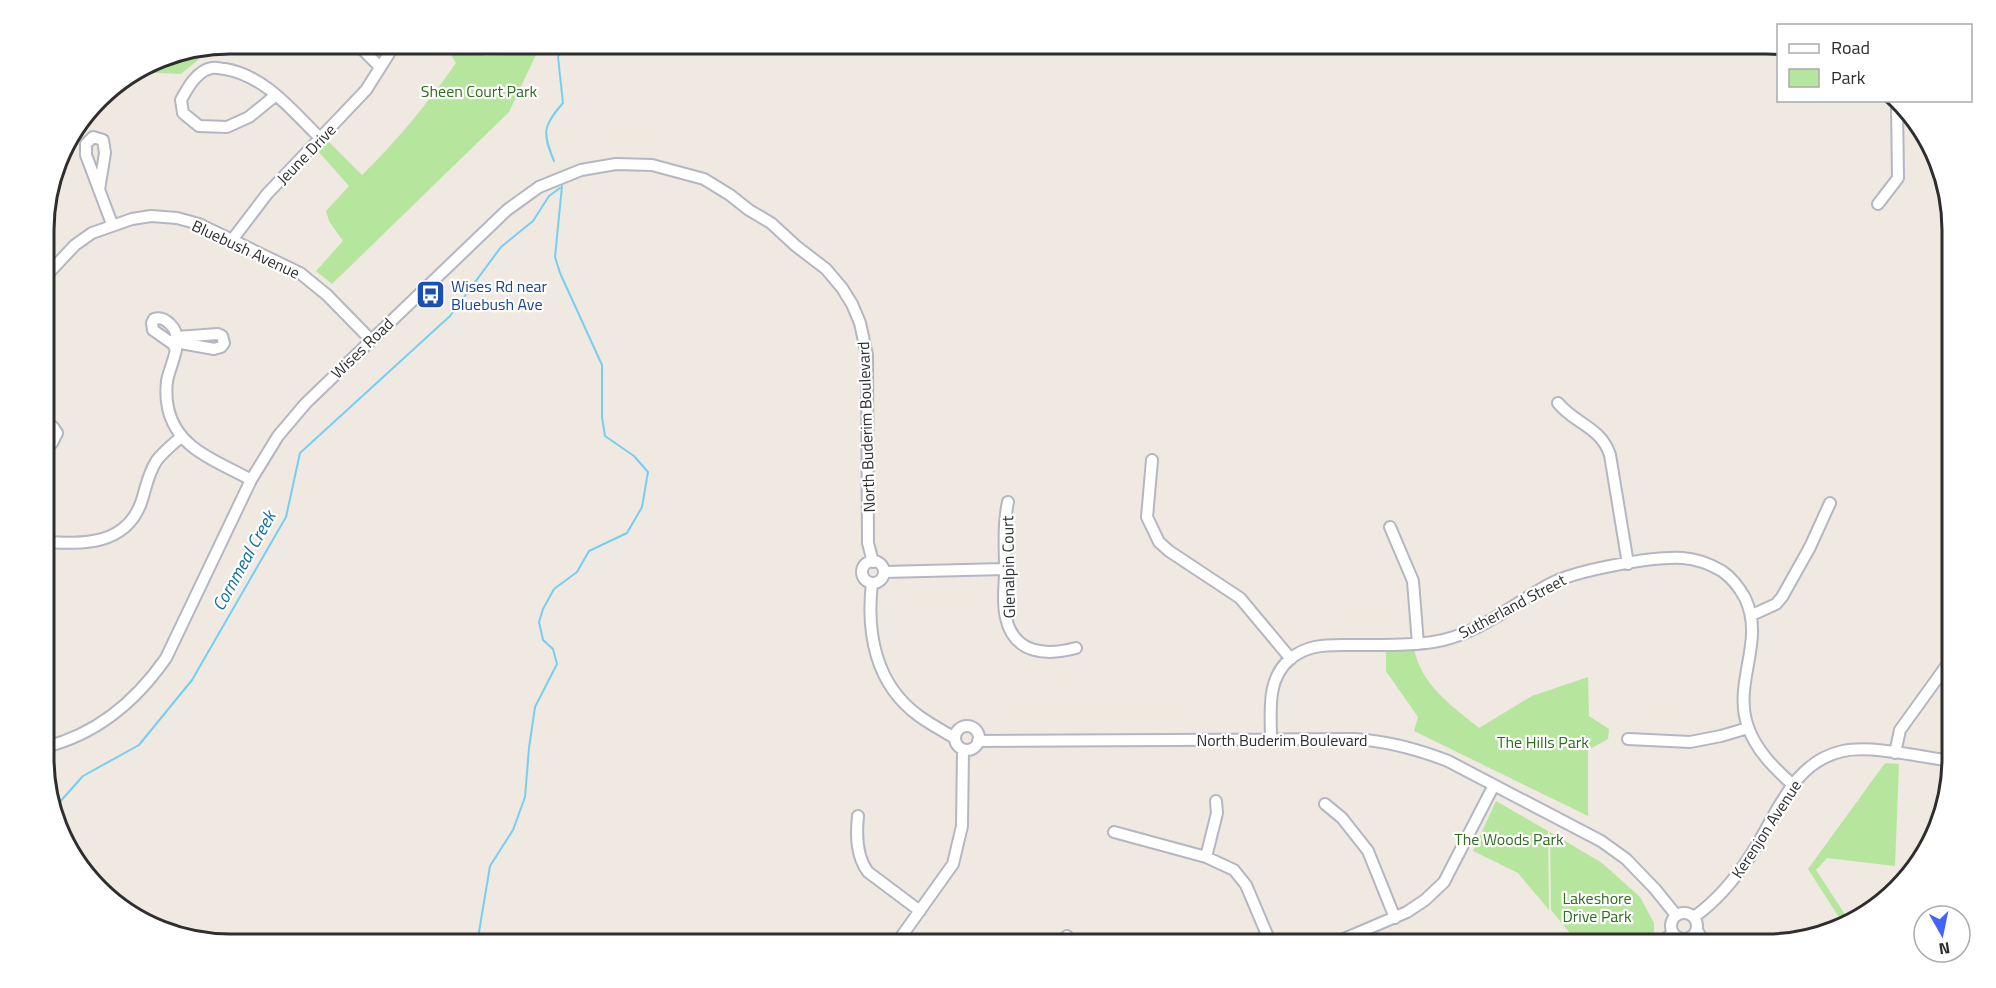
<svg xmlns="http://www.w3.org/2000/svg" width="1996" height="988" font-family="'Titillium Web',sans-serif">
	<rect width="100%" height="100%" fill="#efe9e1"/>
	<!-- green -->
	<path fill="#b6e59e" d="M 444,44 L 475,44 L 484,56 L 506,55 L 511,44 L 541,44 L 509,112 L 332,284 L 316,271 L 343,241 L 329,221 L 326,211 L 349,186 L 317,150 L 326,139 L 362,175 C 397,141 428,103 456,63 Z
		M 194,51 L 198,60 L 181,74 L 136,72 L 159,58 Z
		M 1386,648 L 1414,648 C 1420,684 1452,706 1479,728 L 1532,696 L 1588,677 L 1589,716 L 1609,729 L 1608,739 L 1588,750 L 1588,816 L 1414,731 L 1418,717 L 1386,671 Z
		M 1885,763 L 1899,764 L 1895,866 L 1827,858 L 1816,870 L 1848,919 L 1842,922 L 1808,869 Z
		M 1496,801 L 1548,831 L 1549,910 L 1518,873 L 1473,851 Z
		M 1550,832 L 1602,863 L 1640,897 L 1654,923 L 1654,932 L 1644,944 L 1579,944 L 1551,910 Z"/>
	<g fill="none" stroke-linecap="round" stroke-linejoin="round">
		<!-- stream -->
		<path stroke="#75cff0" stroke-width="2" d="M 619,43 L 623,43
			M 554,161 C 542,132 543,126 563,103 L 558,57 L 566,43
			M 56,809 L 58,804 L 83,776 L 139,745 L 192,680 L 286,517 L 300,453 L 450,316 L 501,247 L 533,221 L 549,196 L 560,188
			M 477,944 L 490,866 L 513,830 L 525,797 L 529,748 L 535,707 L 557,664 L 553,649 L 543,640 L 539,622 L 543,609 L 554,589 L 577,572 L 589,551 L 627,533 L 642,507 L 648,472 L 634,456 L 605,436 L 602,417 L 602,365 L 560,273 L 555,257 L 562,186"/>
		<defs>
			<path id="minor" d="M 356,43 L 380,67
				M 276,95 L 249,117 L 227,127 L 199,126 L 183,113 L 181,100 C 187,89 197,70 212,68 C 216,67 221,69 225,69 C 266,76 293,112 321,139
				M 99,190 L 105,153 L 103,140 L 93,137 L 86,144 L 86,155 L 112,224
				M 1878,204 L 1898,178 L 1897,105
				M 232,240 L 267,194 L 366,90 L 390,52 L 393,43
				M 44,278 L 75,245 L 92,233 L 132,219 L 151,216 L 177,218 L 199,224 L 300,273 L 327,295 L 371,340
				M 170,341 L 214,349 L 221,347 L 224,343 L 222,336 L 218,334 L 177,337
				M 176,350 L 173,344 L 153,330 L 152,323 L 154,319 C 160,317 165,319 170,324 C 186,339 170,364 167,381 C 166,390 166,399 168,408 C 177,450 218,461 251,480
				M 1558,403 C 1575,424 1601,427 1610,455 L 1628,564
				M 44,427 L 53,427 L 57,433 L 52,443 L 44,445
				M 1152,460 L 1147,517 L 1159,542 L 1169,551 L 1240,598 L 1291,659
				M 1008,502 C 1003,524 1005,548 1005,571 C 1005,586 1002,603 1006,618 C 1014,654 1046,656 1076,648
				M 1390,527 L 1413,581 L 1418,644
				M 45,542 C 82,544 125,546 141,503 C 146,488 148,473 157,460 C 164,451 173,444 181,437
				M862 572a11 11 0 1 1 22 0a11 11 0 1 1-22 0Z
				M 884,572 L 1005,569
				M 872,583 C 866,634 876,685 919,716 C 930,724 943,731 955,738
				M 1752,615 L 1776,604 L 1782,597 L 1810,547 L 1830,503
				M955 738a12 12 0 1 1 24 0a12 12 0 1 1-24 0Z
				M 1628,739 L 1690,742 L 1721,736 L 1748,728
				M 1271,740 C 1271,712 1266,679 1290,659 C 1297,653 1306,649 1315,647 C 1328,644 1342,645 1356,645 C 1381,645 1407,646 1433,642 C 1478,635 1511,605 1550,584 C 1576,570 1654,556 1683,558 C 1697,559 1710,564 1722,571 C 1732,578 1739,587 1745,598 C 1766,642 1732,682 1748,727 C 1756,750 1774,768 1792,784
				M 978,741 L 1355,739 C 1388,741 1417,749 1448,761 L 1601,841 L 1626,859 L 1655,889 L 1676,915
				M 45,747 C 98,734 136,701 166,658 L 251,480 L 278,436 L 306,403 L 507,210 L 539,187 L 581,170 L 616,164 L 652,165 L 704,179 L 730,195 L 749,210 L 771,223 L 796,246 L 826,269 L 842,288 L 852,304 L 860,323 L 867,355 L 868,543 L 873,562
				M 1895,753 L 1900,730 L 1952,658
				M 1325,804 L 1342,818 L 1368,851 L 1395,918
				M 858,816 C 856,835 856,856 868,872 L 920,911
				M 1114,832 L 1206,857 L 1234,870 L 1246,885 L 1271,944
				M 1206,857 L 1217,813 L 1216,801
				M1671 926a13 13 0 1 1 26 0a13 13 0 1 1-26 0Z
				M 1694,917 C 1718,900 1736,878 1752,853 C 1777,815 1792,762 1843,751 C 1873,745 1921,757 1952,761
				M 1697,930 L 1705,944
				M 896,944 L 953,864 L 962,826 L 963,750
				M 1059,944 L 1067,936
				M 1332,944 L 1407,912 L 1425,900 L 1444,882 L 1494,785
				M 1659,944 L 1673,933"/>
		</defs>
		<!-- minor casing -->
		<use href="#minor" stroke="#b4b7c1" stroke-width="14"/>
		<!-- minor -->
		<use href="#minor" stroke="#fff" stroke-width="10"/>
	</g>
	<!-- icons -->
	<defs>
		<symbol id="bus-square" viewBox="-11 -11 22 22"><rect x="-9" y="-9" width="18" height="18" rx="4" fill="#1a4fb4" stroke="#fff"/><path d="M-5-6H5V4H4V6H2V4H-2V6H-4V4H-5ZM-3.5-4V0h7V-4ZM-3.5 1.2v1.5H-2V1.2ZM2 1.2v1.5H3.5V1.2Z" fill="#fff"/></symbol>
	</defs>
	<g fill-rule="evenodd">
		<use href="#bus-square" x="414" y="278" width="33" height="33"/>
	</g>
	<g text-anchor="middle" stroke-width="4.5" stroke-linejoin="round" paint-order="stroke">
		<!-- park labels -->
		<g font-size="16" fill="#2c6e1b" stroke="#fff">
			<text x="479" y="97">Sheen Court Park</text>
			<text x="1543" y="748">The Hills Park</text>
			<text x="1509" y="845">The Woods Park</text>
			<text x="1597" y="904">Lakeshore<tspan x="1597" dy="18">Drive Park</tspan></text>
		</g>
		<!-- street labels -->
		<g font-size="16" fill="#2e2e2e" stroke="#fff">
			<text transform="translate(306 154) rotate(-46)" y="6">Jeune Drive</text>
			<text transform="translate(246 249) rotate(25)" y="6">Bluebush Avenue</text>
			<text transform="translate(362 348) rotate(-44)" y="6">Wises Road</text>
			<text transform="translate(866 427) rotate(-92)" y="6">North Buderim Boulevard</text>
			<text transform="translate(1008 567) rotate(-91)" y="6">Glenalpin Court</text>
			<text transform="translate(1512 606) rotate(-28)" y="6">Sutherland Street</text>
			<text x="1282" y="746">North Buderim Boulevard</text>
			<text transform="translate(1766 829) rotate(-57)" y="6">Kerenjon Avenue</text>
		</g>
		<!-- transit labels -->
		<g font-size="16" fill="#164399" stroke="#fff" text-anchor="start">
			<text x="451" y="292">Wises Rd near<tspan x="451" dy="18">Bluebush Ave</tspan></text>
		</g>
		<!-- water labels -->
		<g font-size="18" font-style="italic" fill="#0d6fa3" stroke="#fff">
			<text transform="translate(244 561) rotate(-61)" y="6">Cornmeal Creek</text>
		</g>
	</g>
	<!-- crop -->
	<path d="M0 0H1996V988H0ZM230 54H1766A176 176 0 0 1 1942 230V758A176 176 0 0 1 1766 934H230A176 176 0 0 1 54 758V230A176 176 0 0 1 230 54Z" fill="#fff" fill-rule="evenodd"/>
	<path fill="none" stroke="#2e2e2e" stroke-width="3" d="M230 54H1766A176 176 0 0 1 1942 230V758A176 176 0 0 1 1766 934H230A176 176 0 0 1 54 758V230A176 176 0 0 1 230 54Z"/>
	<!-- legend -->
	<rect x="1777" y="24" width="195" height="78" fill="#ffffff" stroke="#ababab" stroke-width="1.5"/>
	<rect x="1789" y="44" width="30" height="9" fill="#ffffff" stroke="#ababab" stroke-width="1.5"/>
	<text x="1831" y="54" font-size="18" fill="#2e2e2e">Road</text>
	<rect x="1789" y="69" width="30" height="18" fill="#b6e59e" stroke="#ababab" stroke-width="1.5"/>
	<text x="1831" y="84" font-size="18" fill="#2e2e2e">Park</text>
	<!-- north arrow -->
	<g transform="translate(1942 934) rotate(171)"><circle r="28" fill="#ffffff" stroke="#ababab" stroke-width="1.5"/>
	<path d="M0-4.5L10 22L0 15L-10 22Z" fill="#4264fb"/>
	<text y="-9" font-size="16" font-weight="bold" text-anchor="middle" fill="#2e2e2e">N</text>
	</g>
</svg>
